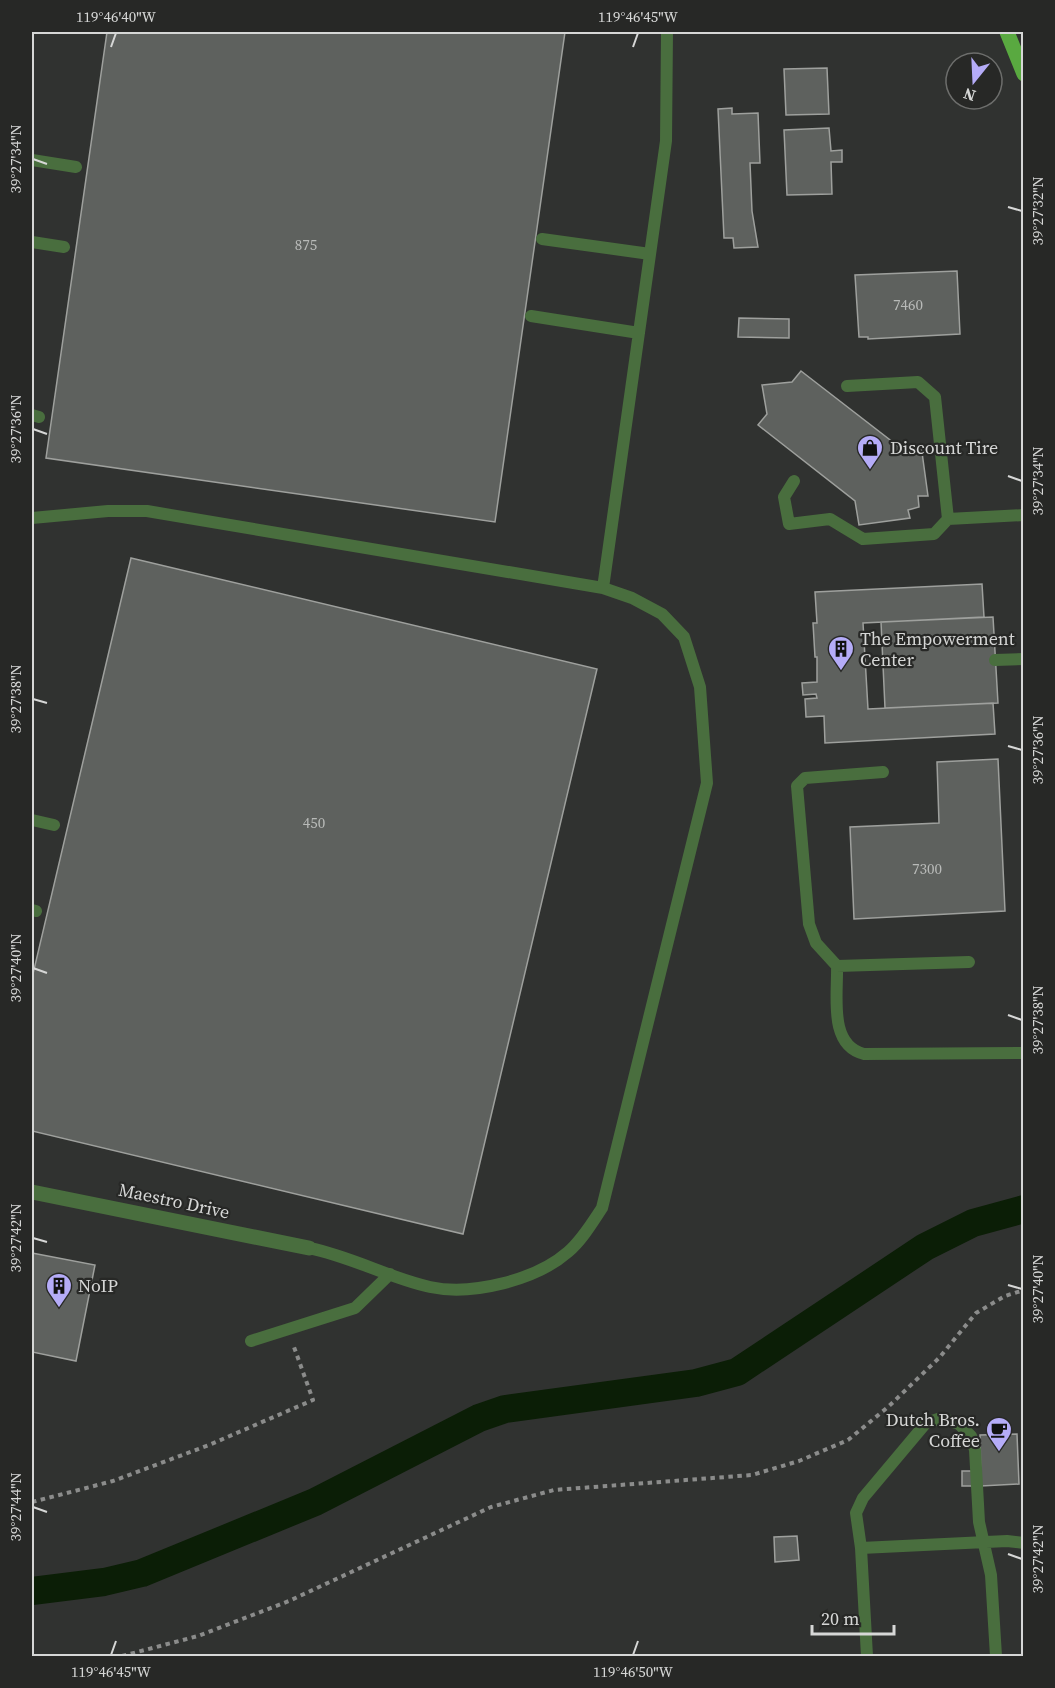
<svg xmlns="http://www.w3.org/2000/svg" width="1055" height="1688" font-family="'Source Serif 4',serif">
	<rect width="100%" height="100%" fill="#303230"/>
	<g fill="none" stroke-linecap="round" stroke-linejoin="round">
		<!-- canal -->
		<path stroke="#0b1e06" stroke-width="28" d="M 32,1591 L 104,1582 L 142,1573 L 315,1502 L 479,1418 L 505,1409 L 696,1383 L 737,1372 L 925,1247 L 973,1223 L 1024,1209"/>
	</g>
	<!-- building -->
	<path fill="#5e615e" stroke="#9ea09d" stroke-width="1.5" d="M 107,32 L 565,32 L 495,522 L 46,458 Z
		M 827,68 L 829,114 L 786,115 L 784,69 Z
		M 732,108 L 732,114 L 758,113 L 760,163 L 750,163 L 752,211 L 758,247 L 734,248 L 733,238 L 724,238 L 718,109 Z
		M 829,128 L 831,151 L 842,150 L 842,162 L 831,162 L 832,194 L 787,195 L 784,130 Z
		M 957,271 L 960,334 L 868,339 L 868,337 L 859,337 L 855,275 Z
		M 739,318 L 789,319 L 789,338 L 738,337 Z
		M 801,371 L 898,446 L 921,445 L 928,496 L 918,496 L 919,507 L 908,510 L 910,518 L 859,525 L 855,501 L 758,425 L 767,414 L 762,385 L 792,382 Z
		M 131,558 L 597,669 L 463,1234 L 32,1131 L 32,978 Z
		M 982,584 L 984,617 L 863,623 L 868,709 L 993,703 L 995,734 L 825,743 L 824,716 L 806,717 L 805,699 L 817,698 L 816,694 L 803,695 L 802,683 L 817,682 L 817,657 L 815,657 L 813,623 L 817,623 L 815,592 Z
		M 993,617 L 998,703 L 885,708 L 881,622 Z
		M 998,759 L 1005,911 L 854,919 L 850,827 L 939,823 L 937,762 Z
		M 32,1253 L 95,1265 L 76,1361 L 32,1352 Z
		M 1017,1434 L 1019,1484 L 981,1486 L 980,1435 Z
		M 962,1471 L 980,1471 L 981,1486 L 962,1486 Z
		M 797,1536 L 799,1560 L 775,1562 L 774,1537 Z"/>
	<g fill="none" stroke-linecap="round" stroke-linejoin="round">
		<!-- path -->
		<path stroke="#8b8c8b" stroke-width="4" stroke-dasharray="4.5 4.5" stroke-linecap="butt" d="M 32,1502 L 113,1481 L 209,1445 L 313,1400 L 294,1347
			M 122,1656 L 198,1636 L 289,1601 L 491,1507 L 554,1490 L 752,1475 L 799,1461 L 848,1440 L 888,1407 L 939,1358 L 976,1313 L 1005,1296 L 1024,1290"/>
		<!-- service -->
		<path stroke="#496e3e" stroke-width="12" d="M 32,160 L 76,167
			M 542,239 L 650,254
			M 32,242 L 64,247
			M 531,316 L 639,333
			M 847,386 L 918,382 L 935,397 L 948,519 L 1024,515
			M 32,415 L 39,417
			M 794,481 L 784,497 L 789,524 L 830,519 L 863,539 L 934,534 L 948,519
			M 32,518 L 108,511 L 147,511 L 603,588 L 632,598 L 662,614 L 684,637 L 700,687 L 707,783 L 602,1208 C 592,1223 582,1240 568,1252 C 536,1280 472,1296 430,1287 C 389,1278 353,1257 309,1248
			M 603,588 L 666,141 L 667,32
			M 995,660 L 1024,659
			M 883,772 L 805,778 L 797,786 L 809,924 L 816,943 L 837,966 C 838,995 828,1045 864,1054 L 1024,1053
			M 32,820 L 54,825
			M 32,910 L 36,911
			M 837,966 L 969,962
			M 251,1341 L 355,1308 L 390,1274
			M 861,1548 L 856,1513 L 863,1498 L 926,1423 L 941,1418 L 959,1424 L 971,1436 L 975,1450 L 979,1522 L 991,1575 L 996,1656
			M 867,1656 L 861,1548 L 1007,1541 L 1024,1543"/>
		<!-- minor -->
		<path stroke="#496e3e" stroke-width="15" d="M 32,1192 L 309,1248"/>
		<!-- primary -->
		<path stroke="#59a940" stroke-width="15" d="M 1007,32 L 1024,74"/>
	</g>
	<!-- ticks -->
	<path fill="none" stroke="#d6d7d6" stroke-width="2" d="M 111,47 L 116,33M 633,47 L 638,33M 33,159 L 47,164M 1008,207 L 1022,211M 33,429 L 47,434M 1008,476 L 1022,481M 33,699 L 47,703M 1008,746 L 1022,750M 33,968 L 47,973M 1008,1015 L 1022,1020M 33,1238 L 47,1242M 1008,1285 L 1022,1289M 33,1507 L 47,1512M 1008,1554 L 1022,1559M 111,1655 L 116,1641M 633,1655 L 638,1641"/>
	<!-- icons -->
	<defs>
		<symbol id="shop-pin" viewBox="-11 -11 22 30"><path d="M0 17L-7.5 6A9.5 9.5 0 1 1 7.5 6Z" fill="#b5acf8" stroke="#272826"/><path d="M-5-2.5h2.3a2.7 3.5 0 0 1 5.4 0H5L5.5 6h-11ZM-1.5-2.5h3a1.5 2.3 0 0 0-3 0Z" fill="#111"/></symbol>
		<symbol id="building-pin" viewBox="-11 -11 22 30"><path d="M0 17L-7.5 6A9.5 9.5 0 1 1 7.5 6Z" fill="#b5acf8" stroke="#272826"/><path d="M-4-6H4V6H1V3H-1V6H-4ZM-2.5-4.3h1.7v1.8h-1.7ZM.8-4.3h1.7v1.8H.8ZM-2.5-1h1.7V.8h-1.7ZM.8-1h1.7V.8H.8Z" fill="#111"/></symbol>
		<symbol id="cafe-pin" viewBox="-11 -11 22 30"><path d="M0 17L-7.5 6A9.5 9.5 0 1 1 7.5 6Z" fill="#b5acf8" stroke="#272826"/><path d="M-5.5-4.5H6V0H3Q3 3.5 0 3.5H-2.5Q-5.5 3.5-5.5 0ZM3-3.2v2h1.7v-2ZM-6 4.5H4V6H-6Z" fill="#111"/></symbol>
	</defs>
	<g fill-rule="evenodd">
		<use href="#shop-pin" x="855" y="433" width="30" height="40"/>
		<use href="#building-pin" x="826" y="634" width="30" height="40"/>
		<use href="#building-pin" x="44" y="1271" width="30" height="40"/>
		<use href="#cafe-pin" x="984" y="1415" width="30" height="40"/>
	</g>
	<g text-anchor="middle" stroke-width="4.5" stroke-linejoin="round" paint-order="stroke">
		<!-- number labels -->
		<g font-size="15" fill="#b8bab8">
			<text x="306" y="250">875</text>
			<text x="908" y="310">7460</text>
			<text x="314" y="828">450</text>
			<text x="927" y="874">7300</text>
		</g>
		<!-- poi labels -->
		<g font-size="18" fill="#d6d7d6" stroke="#272826" text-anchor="start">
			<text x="890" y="454">Discount Tire</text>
			<text x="860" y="645">The Empowerment<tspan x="860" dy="21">Center</tspan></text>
			<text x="78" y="1292">NoIP</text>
			<text x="980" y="1426" text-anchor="end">Dutch Bros.<tspan x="980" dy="21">Coffee</tspan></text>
		</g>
		<!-- street labels -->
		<g font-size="18" fill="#d6d7d6" stroke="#272826">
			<text transform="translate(174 1201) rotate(12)" y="6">Maestro Drive</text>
		</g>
	</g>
	<!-- border -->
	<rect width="1055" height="1688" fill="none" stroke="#272826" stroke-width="66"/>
	<!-- north arrow -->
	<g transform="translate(974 81) rotate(198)"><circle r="28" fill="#272826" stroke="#6d6e6c" stroke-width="1.5"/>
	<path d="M0-4.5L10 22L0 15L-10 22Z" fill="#b5acf8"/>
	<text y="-9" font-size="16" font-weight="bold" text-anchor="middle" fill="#d6d7d6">N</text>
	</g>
	<!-- scale -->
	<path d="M812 1625v9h82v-9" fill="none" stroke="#d6d7d6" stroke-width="3"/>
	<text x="821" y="1625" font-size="18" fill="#d6d7d6" stroke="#272826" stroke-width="4.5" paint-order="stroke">20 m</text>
	<rect x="33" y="33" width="989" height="1622" fill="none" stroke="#d6d7d6" stroke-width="2"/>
	<g font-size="15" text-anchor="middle" fill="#d6d7d6">
		<text x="116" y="22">119°46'40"W</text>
		<text x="638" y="22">119°46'45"W</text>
		<text transform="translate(16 159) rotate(-90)" y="5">39°27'34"N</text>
		<text transform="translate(1038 211) rotate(-90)" y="5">39°27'32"N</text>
		<text transform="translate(16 429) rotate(-90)" y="5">39°27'36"N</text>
		<text transform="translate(1038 481) rotate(-90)" y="5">39°27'34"N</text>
		<text transform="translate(16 699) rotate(-90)" y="5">39°27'38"N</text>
		<text transform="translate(1038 750) rotate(-90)" y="5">39°27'36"N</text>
		<text transform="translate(16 968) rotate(-90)" y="5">39°27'40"N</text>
		<text transform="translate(1038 1020) rotate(-90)" y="5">39°27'38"N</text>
		<text transform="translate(16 1238) rotate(-90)" y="5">39°27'42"N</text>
		<text transform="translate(1038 1289) rotate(-90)" y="5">39°27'40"N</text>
		<text transform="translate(16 1507) rotate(-90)" y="5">39°27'44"N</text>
		<text transform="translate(1038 1559) rotate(-90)" y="5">39°27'42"N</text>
		<text x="111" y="1677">119°46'45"W</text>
		<text x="633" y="1677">119°46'50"W</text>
	</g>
</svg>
